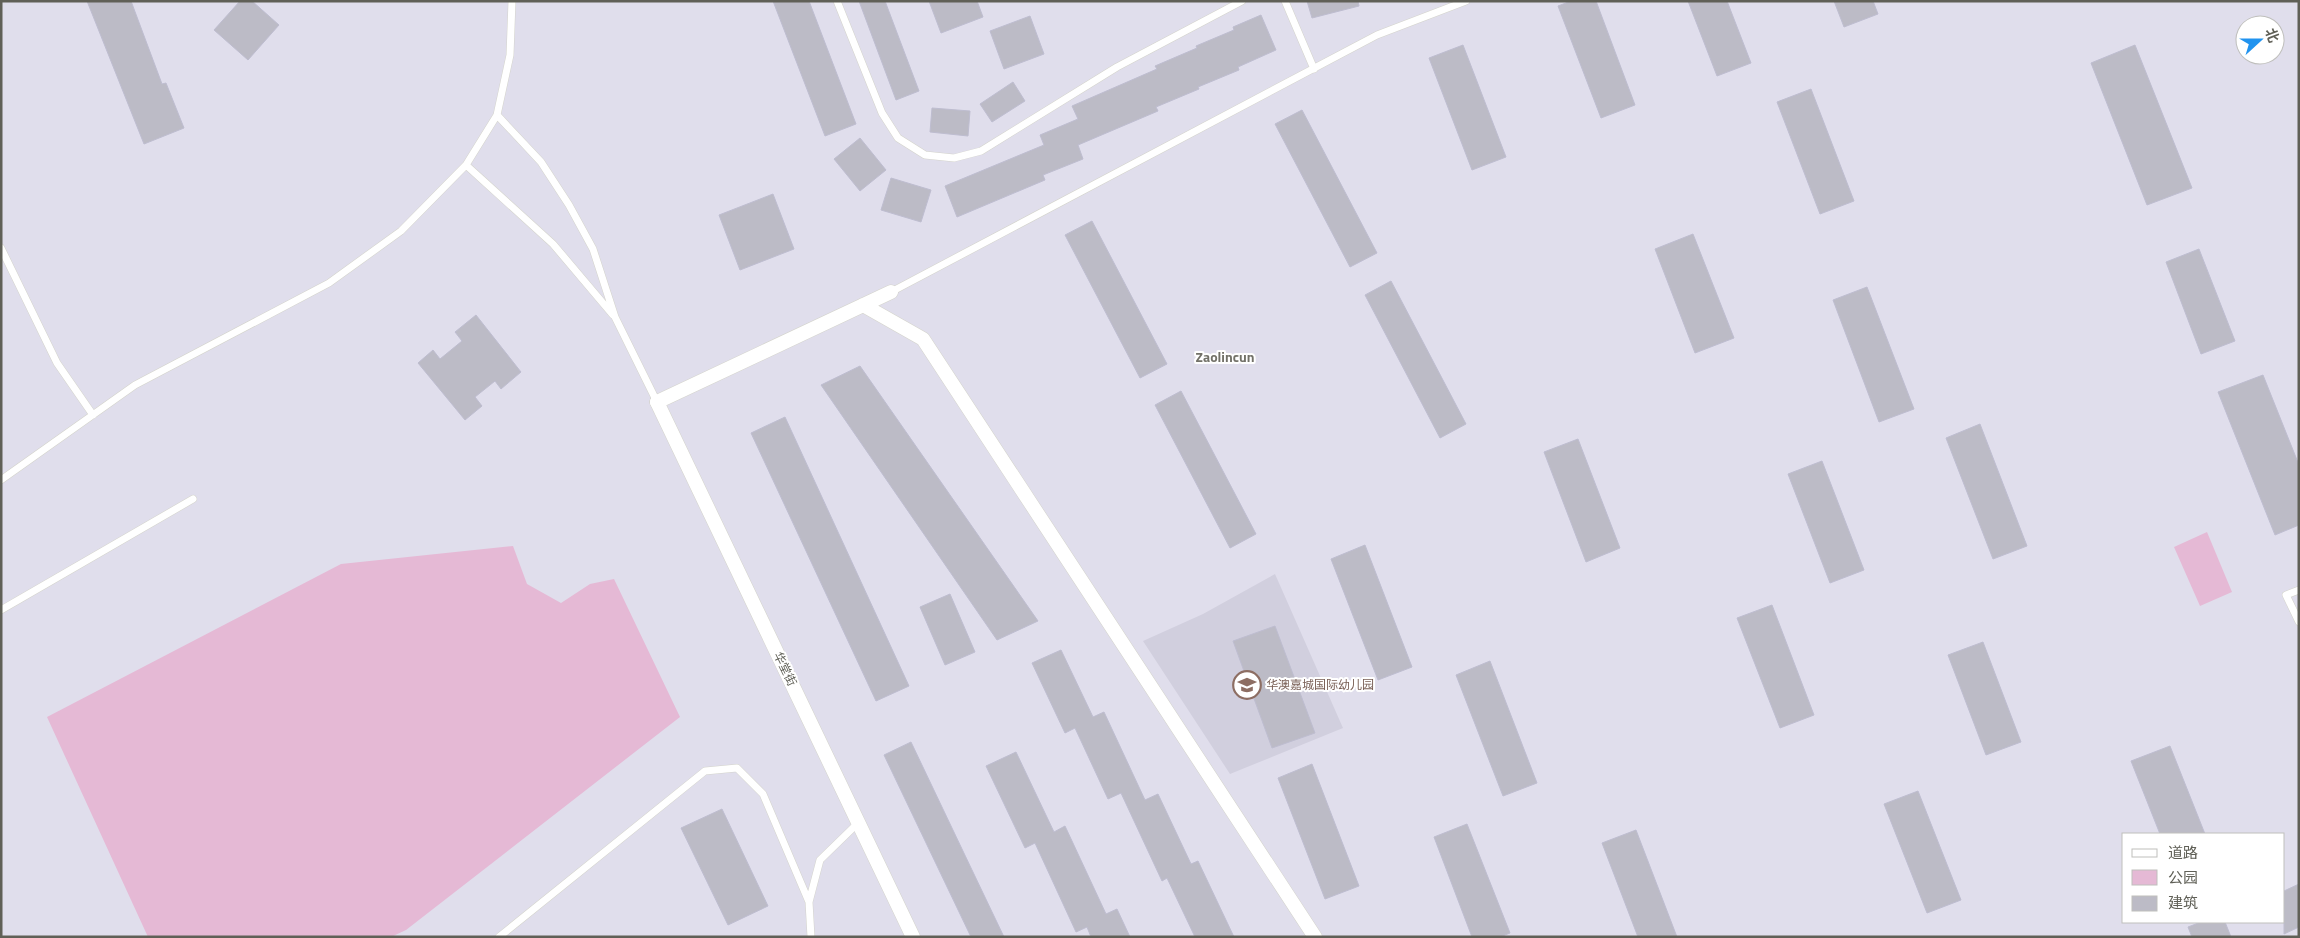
<svg xmlns="http://www.w3.org/2000/svg" width="2300" height="938" font-family="'Titillium Web','Noto Sans SC',sans-serif">
	<rect width="100%" height="100%" fill="#e0deec"/>
	<!-- education -->
	<path fill="#d1cfde" d="M 1275,574 L 1343,728 L 1230,774 L 1143,641 L 1203,614 Z"/>
	<!-- green -->
	<path fill="#e5b9d5" d="M 2207,532 L 2232,592 L 2200,606 L 2174,547 Z
		M 513,546 L 527,584 L 561,603 L 590,584 L 614,579 L 680,717 L 406,930 L 391,937 L 148,937 L 47,717 L 341,564 Z"/>
	<!-- building -->
	<path fill="#bcbbc6" stroke="#bebdd0" d="M 87,1 L 131,1 L 162,84 L 166,83 L 184,128 L 144,144 Z
		M 240,1 L 252,1 L 279,25 L 248,60 L 214,30 Z
		M 773,1 L 809,1 L 856,124 L 825,136 Z
		M 859,1 L 885,1 L 919,91 L 896,100 Z
		M 929,1 L 977,1 L 983,17 L 941,33 Z
		M 1307,1 L 1358,1 L 1359,6 L 1312,18 Z
		M 1571,1 L 1596,1 L 1635,105 L 1601,118 L 1558,6 Z
		M 1688,1 L 1727,1 L 1751,63 L 1717,76 Z
		M 1834,1 L 1873,1 L 1878,14 L 1844,27 Z
		M 1261,15 L 1276,50 L 1238,67 L 1239,70 L 1198,87 L 1199,89 L 1156,107 L 1158,111 L 1078,145 L 1083,159 L 1043,175 L 1045,180 L 957,217 L 945,186 L 1044,145 L 1040,135 L 1078,119 L 1072,106 L 1157,69 L 1155,66 L 1197,48 L 1196,46 L 1234,30 L 1233,27 Z
		M 1030,16 L 1044,54 L 1004,69 L 990,31 Z
		M 1463,45 L 1506,157 L 1472,170 L 1429,58 Z
		M 2135,45 L 2192,188 L 2147,205 L 2091,63 Z
		M 1013,82 L 1025,101 L 992,122 L 980,104 Z
		M 1811,89 L 1854,201 L 1820,214 L 1777,102 Z
		M 932,108 L 970,111 L 968,136 L 930,132 Z
		M 1302,110 L 1377,253 L 1350,267 L 1275,124 Z
		M 860,138 L 886,170 L 860,191 L 834,159 Z
		M 891,178 L 931,190 L 921,222 L 881,210 Z
		M 773,194 L 794,249 L 740,270 L 719,215 Z
		M 1092,221 L 1167,364 L 1140,378 L 1065,235 Z
		M 1693,234 L 1734,338 L 1695,353 L 1655,249 Z
		M 2199,249 L 2235,341 L 2201,354 L 2166,262 Z
		M 1391,281 L 1466,424 L 1440,438 L 1365,295 Z
		M 1867,287 L 1914,409 L 1879,422 L 1833,300 Z
		M 476,315 L 521,372 L 501,389 L 495,381 L 475,397 L 482,406 L 465,420 L 418,363 L 433,350 L 440,359 L 462,341 L 455,332 Z
		M 860,366 L 1038,621 L 997,640 L 821,385 Z
		M 2263,375 L 2299,465 L 2299,525 L 2275,535 L 2218,392 Z
		M 1181,391 L 1256,534 L 1230,548 L 1155,405 Z
		M 785,417 L 909,686 L 876,701 L 751,433 Z
		M 1980,424 L 2027,546 L 1993,559 L 1946,438 Z
		M 1578,439 L 1620,548 L 1586,562 L 1544,452 Z
		M 1822,461 L 1864,570 L 1830,583 L 1788,474 Z
		M 1365,545 L 1412,667 L 1378,680 L 1331,559 Z
		M 950,594 L 975,652 L 945,665 L 920,607 Z
		M 1772,605 L 1814,715 L 1780,728 L 1737,618 Z
		M 1275,626 L 1315,733 L 1272,748 L 1233,641 Z
		M 1983,642 L 2021,742 L 1986,755 L 1948,655 Z
		M 1061,650 L 1093,717 L 1104,712 L 1145,800 L 1158,794 L 1191,864 L 1198,861 L 1234,937 L 1195,937 L 1167,878 L 1162,881 L 1121,793 L 1108,799 L 1075,728 L 1065,733 L 1032,663 Z
		M 1490,661 L 1537,783 L 1503,796 L 1456,675 Z
		M 911,742 L 972,870 L 1004,937 L 971,937 L 884,755 Z
		M 2170,746 L 2205,834 L 2160,834 L 2131,761 Z
		M 1016,752 L 1054,832 L 1065,826 L 1106,914 L 1117,909 L 1130,937 L 1091,937 L 1087,927 L 1076,932 L 1035,843 L 1025,848 L 986,766 Z
		M 1312,764 L 1359,886 L 1325,899 L 1278,778 Z
		M 1918,791 L 1961,900 L 1927,913 L 1884,804 Z
		M 722,809 L 768,906 L 728,925 L 681,828 Z
		M 1467,824 L 1510,933 L 1500,937 L 1472,937 L 1434,837 Z
		M 1636,830 L 1677,937 L 1638,937 L 1602,843 Z
		M 2299,884 L 2299,927 L 2284,934 L 2284,891 Z
		M 2201,922 L 2225,922 L 2231,937 L 2192,937 L 2188,927 Z"/>
	<g fill="none" stroke-linecap="round" stroke-linejoin="round">
		<defs>
			<path id="service" d="M 837,1 L 882,113 L 898,138 L 925,155 L 954,158 L 981,151 L 1117,67 L 1242,1
				M 1285,1 L 1314,69
				M 497,115 L 541,162 L 569,205 L 593,249 L 615,317 L 657,402
				M 466,165 L 553,244 L 613,315
				M 1,248 L 57,363 L 93,415
				M 891,292 L 1377,35 L 1466,1
				M 1,480 L 135,385 L 329,283 L 401,231 L 466,165 L 497,115 L 510,55 L 512,1
				M 2299,590 L 2286,595 L 2299,622
				M 1,610 L 193,499
				M 499,937 L 705,771 L 737,768 L 763,794 L 809,902
				M 811,937 L 809,902 L 820,860 L 858,823"/>
			<path id="minor" d="M 863,305 L 923,339 L 1315,937
				M 657,402 L 891,292"/>
			<path id="tertiary" d="M 657,402 L 913,937"/>
		</defs>
		<!-- service casing -->
		<use href="#service" stroke="#d4d4cc" stroke-width="8"/>
		<!-- minor casing -->
		<use href="#minor" stroke="#d4d4cc" stroke-width="15"/>
		<!-- tertiary casing -->
		<use href="#tertiary" stroke="#d4d4cc" stroke-width="15"/>
		<!-- service -->
		<use href="#service" stroke="#fff" stroke-width="7"/>
		<!-- minor -->
		<use href="#minor" stroke="#fff" stroke-width="14"/>
		<!-- tertiary -->
		<use href="#tertiary" stroke="#fff" stroke-width="14"/>
	</g>
	<!-- icons -->
	<defs>
		<symbol id="school-ring" viewBox="-11 -11 22 22"><circle r="9.5" fill="#fff" stroke="#8d6e63" stroke-width="1.5"/><path d="M0-5L7-2L0 1L-7-2ZM-4 1L0 2.5L4 1V4Q0 6-4 4Z" fill="#8d6e63"/></symbol>
	</defs>
	<g fill-rule="evenodd">
		<use href="#school-ring" x="1231" y="669" width="32" height="32"/>
	</g>
	<g text-anchor="middle" stroke-width="4" stroke-linejoin="round" paint-order="stroke">
		<!-- street labels -->
		<g font-size="12" fill="#606057" stroke="#fff">
			<text transform="translate(785 669) rotate(64)" y="4">华堂街</text>
		</g>
		<!-- education labels -->
		<g font-size="12" fill="#785e54" stroke="#fff" text-anchor="start">
			<text x="1266" y="689">华澳嘉城国际幼儿园</text>
		</g>
		<!-- neighbourhood labels -->
		<g font-size="14" font-weight="bold" fill="#727168" stroke="#fff">
			<text x="1225" y="362">Zaolincun</text>
		</g>
	</g>
	<!-- border -->
	<rect width="2300" height="938" fill="none" stroke="#606057" stroke-width="5"/>
	<!-- legend -->
	<rect x="2122" y="833" width="162" height="90" fill="#ffffff" stroke="#bfbfbc"/>
	<rect x="2132" y="849" width="25" height="8" fill="#ffffff" stroke="#bfbfbc"/>
	<text x="2168" y="858" font-size="15" fill="#606057">道路</text>
	<rect x="2132" y="870" width="25" height="15" fill="#e5b9d5" stroke="#bfbfbc"/>
	<text x="2168" y="883" font-size="15" fill="#606057">公园</text>
	<rect x="2132" y="896" width="25" height="15" fill="#bcbbc6" stroke="#bfbfbc"/>
	<text x="2168" y="908" font-size="15" fill="#606057">建筑</text>
	<!-- north arrow -->
	<g transform="translate(2260 40) rotate(69)"><circle r="24" fill="#ffffff" stroke="#bfbfbc"/>
	<path d="M0-4L9 19L0 12L-9 19Z" fill="#2193ef"/>
	<text y="-8" font-size="14" font-weight="bold" text-anchor="middle" fill="#606057">北</text>
	</g>
</svg>
